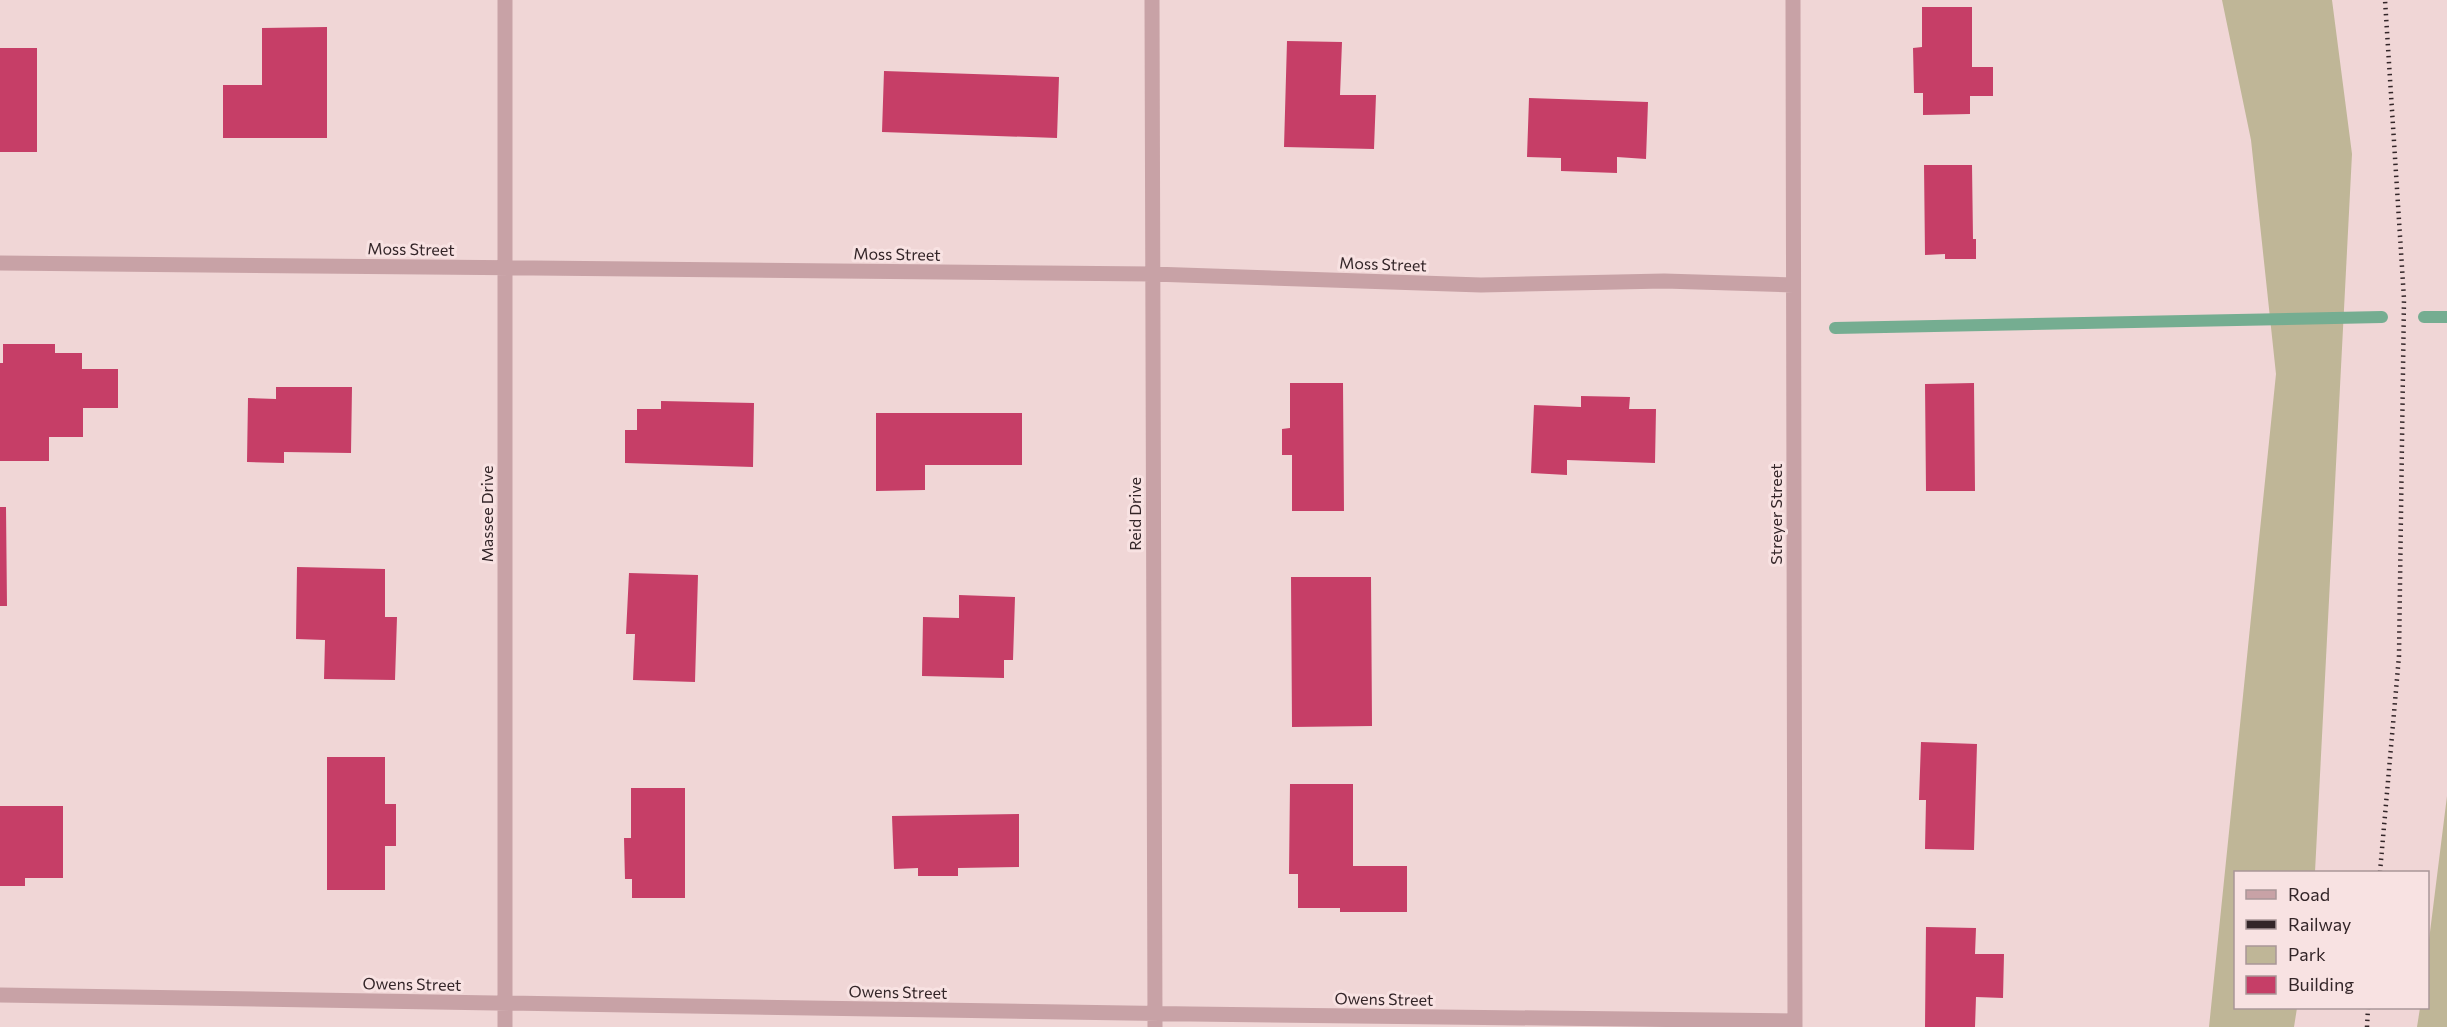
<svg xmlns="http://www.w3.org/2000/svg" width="2447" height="1027" font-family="Commissioner,sans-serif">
	<rect width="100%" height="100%" fill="#f0d6d6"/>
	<!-- green -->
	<path fill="#bfb697" d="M 2222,0 L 2332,0 L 2352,154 L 2315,872 L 2236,872 L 2236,1008 L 2297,1008 L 2294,1027 L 2209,1027 L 2276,374 L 2251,140 Z
		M 2447,796 L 2447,1027 L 2417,1027 L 2420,1008 L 2428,1008 L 2428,948 Z"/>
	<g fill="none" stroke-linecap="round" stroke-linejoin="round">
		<!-- stream -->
		<path stroke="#75ad91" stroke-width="12" d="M 2424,317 L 2447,317
			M 1835,328 L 2382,317"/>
	</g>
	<!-- building -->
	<path fill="#c63e67" d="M 1922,7 L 1972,7 L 1972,67 L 1993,67 L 1993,96 L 1970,96 L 1970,114 L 1923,115 L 1923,93 L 1914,93 L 1913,48 L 1922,47 Z
		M 327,27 L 327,138 L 223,138 L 223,85 L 262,85 L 262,28 Z
		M 1287,41 L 1342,42 L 1340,95 L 1376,95 L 1374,149 L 1284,147 Z
		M 0,48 L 37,48 L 37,152 L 0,152 Z
		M 884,71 L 1059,77 L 1057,138 L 882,132 Z
		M 1529,98 L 1648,102 L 1646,159 L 1617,157 L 1617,173 L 1561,171 L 1561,158 L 1527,157 Z
		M 1924,165 L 1972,165 L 1973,239 L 1976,239 L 1976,259 L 1945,259 L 1945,254 L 1925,255 Z
		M 3,344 L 55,344 L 55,353 L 82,353 L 82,369 L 118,369 L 118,408 L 83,408 L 83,437 L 49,437 L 49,461 L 0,461 L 0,363 L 3,363 Z
		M 1290,383 L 1343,383 L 1344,511 L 1292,511 L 1292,455 L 1282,455 L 1282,429 L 1290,428 Z
		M 1974,383 L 1975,491 L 1926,491 L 1925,384 Z
		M 276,387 L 352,387 L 351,453 L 284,452 L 284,463 L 247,462 L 248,398 L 276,399 Z
		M 1581,396 L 1630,397 L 1629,409 L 1656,409 L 1655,463 L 1567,460 L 1567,475 L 1531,473 L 1534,405 L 1581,407 Z
		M 661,401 L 754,403 L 753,467 L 625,463 L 625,430 L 637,430 L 637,409 L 661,409 Z
		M 876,413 L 1022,413 L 1022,465 L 925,465 L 925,490 L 876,491 Z
		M 0,507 L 6,507 L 7,606 L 0,606 Z
		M 297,567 L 385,569 L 385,617 L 397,617 L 395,680 L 324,679 L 325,640 L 296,639 Z
		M 629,573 L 698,575 L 695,682 L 633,680 L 635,634 L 626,634 Z
		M 1291,577 L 1371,577 L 1372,726 L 1292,727 Z
		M 959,595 L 1015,597 L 1013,660 L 1004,660 L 1004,678 L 922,676 L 923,617 L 959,618 Z
		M 1921,742 L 1977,744 L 1974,850 L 1925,849 L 1926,800 L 1919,800 Z
		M 327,757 L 385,757 L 385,804 L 396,804 L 396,846 L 385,846 L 385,890 L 327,890 Z
		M 1290,784 L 1353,784 L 1353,866 L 1407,866 L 1407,912 L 1340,912 L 1340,908 L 1298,908 L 1298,874 L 1289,874 Z
		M 631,788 L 685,788 L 685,898 L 632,898 L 632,879 L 625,879 L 624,838 L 631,838 Z
		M 0,806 L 63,806 L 63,878 L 25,878 L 25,886 L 0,886 Z
		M 1019,814 L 1019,867 L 958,868 L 958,876 L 918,876 L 918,868 L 894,869 L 892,816 Z
		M 1926,927 L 1976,928 L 1975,954 L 2004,954 L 2003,998 L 1976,997 L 1975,1027 L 1925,1027 Z"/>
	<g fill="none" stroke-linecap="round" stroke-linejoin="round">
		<!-- minor -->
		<path stroke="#c8a2a6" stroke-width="15" d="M 505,0 L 505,1027
			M 1152,0 L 1155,1027
			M 1793,0 L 1795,1027
			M 0,263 L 1152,274 L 1481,285 L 1664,281 L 1793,285
			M 0,995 L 1191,1014 L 1795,1021"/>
		<!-- rail -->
		<path stroke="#332528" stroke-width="4.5" stroke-dasharray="1.5 4.5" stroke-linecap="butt" d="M 2380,872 L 2399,656 L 2404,299 L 2385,0
			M 2367,1027 L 2368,1008"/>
	</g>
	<g text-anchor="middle" stroke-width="6" stroke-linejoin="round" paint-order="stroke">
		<!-- street labels -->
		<g font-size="16" fill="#332528" stroke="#f8e2e2">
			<text transform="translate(411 249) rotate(1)" y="6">Moss Street</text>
			<text transform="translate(897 254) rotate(1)" y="6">Moss Street</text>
			<text transform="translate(1383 264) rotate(2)" y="6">Moss Street</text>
			<text transform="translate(487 514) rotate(-90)" y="6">Massee Drive</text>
			<text transform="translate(1135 514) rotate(-90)" y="6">Reid Drive</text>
			<text transform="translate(1776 514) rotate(-90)" y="6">Streyer Street</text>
			<text transform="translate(412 984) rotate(1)" y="6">Owens Street</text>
			<text transform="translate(898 992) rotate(1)" y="6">Owens Street</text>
			<text transform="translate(1384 999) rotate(1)" y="6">Owens Street</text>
		</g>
	</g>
	<!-- legend -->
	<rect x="2234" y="871" width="195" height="138" fill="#f8e2e2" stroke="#a99698" stroke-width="1.5"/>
	<rect x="2246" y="890" width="30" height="9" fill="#c8a2a6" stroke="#a99698" stroke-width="1.5"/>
	<text x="2288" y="901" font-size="18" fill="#332528">Road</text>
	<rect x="2246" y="920" width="30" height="9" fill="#332528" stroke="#a99698" stroke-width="1.5"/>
	<text x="2288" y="931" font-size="18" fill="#332528">Railway</text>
	<rect x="2246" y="946" width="30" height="18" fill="#bfb697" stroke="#a99698" stroke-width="1.5"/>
	<text x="2288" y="961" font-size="18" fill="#332528">Park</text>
	<rect x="2246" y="976" width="30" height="18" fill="#c63e67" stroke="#a99698" stroke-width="1.5"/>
	<text x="2288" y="991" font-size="18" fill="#332528">Building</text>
</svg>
